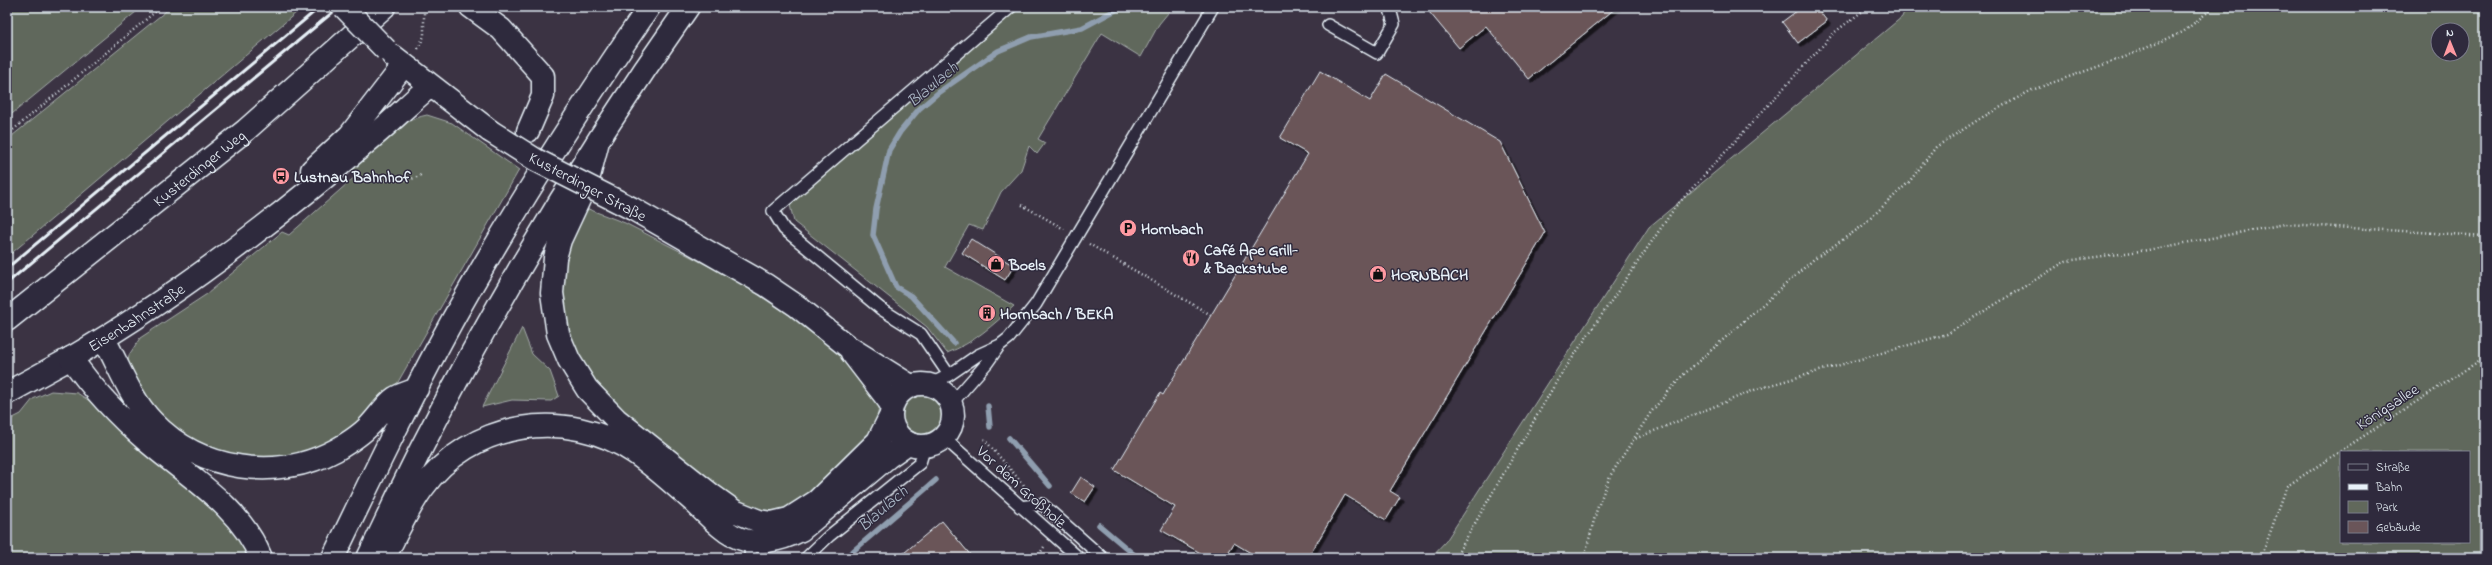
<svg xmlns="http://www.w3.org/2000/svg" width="2492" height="565" font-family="'Indie Flower',sans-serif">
	<defs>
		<filter id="shadow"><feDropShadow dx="3.5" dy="3.5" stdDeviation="0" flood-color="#0009"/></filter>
	</defs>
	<rect width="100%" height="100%" fill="#3b3343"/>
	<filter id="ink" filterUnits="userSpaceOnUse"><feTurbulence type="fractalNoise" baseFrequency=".025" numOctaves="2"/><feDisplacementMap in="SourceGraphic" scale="8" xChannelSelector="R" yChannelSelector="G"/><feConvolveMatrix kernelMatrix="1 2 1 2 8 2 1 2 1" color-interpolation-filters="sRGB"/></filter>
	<g filter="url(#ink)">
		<!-- green -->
		<path fill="#61685b" stroke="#a4acaa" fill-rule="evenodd" d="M 7,7 L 142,7 L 7,118 Z
			M 171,7 L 303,7 L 7,257 L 7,140 Z
			M 1011,7 L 1173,7 L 1159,24 L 1141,57 L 1102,33 L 1038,139 L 1045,143 L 1037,154 L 1029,146 L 1021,170 L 1001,192 L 983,230 L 969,225 L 945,267 L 1014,306 C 993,325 974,343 947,353 L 927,327 L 794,222 L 790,205 L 797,191 Z
			M 1906,7 L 2485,7 L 2485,558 L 1430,558 L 1446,541 L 1649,227 L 1902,17 ZM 2438,30 L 2462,30 L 2462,54 L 2438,54 ZM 2341,452 L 2469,452 L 2469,542 L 2341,542 Z
			M 427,115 L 452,123 L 519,170 L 398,382 L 378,410 L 360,426 L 294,461 L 228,460 L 162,423 L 127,370 L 129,355 L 140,338 L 207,294 L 282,232 L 289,235 L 357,175 L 348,171 C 371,151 396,121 427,115 Z
			M 583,207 L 625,223 L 736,280 L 809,328 L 841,354 L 877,395 L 879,408 L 873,435 L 810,498 L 776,513 L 745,507 L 649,436 L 596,388 L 570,345 L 561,308 L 562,262 Z
			M 522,328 L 532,354 L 550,371 L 559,396 L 551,401 L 512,400 L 482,407 Z
			M 51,391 L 77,393 L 101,408 L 214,508 L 238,533 L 251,558 L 7,558 L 7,421 L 21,414 L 33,399 Z
			M902 415a20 20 0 1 1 40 0a20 20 0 1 1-40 0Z"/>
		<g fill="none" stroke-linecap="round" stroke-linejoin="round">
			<!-- stream -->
			<path stroke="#8f9eaf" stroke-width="5.5" d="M 954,343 L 911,296 L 896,287 L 873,235 L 876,209 L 889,150 L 900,132 L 919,109 L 939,92 L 998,51 L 1031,37 L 1082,28 L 1121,7
				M 988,406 L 990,427
				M 1009,438 L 1050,486
				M 1099,525 L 1138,558
				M 845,558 L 936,480"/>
		</g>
		<!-- building -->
		<path fill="#6a5559" stroke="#e8f1f8" filter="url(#shadow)" d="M 1425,7 L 1617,7 L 1529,79 L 1486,26 L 1459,48 Z
			M 1802,7 L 1816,7 L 1827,21 L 1798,43 L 1782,22 Z
			M 1320,71 L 1370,101 L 1386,74 L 1500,142 L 1545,233 L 1390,491 L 1400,497 L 1386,520 L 1345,495 L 1308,558 L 1259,558 L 1234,543 L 1225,558 L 1209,558 L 1161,530 L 1175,507 L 1114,470 L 1160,393 L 1163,395 L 1308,154 L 1280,138 Z
			M 971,239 L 1014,266 L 1005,280 L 962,253 Z
			M 1081,477 L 1095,487 L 1085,502 L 1071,493 Z
			M 942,521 L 973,558 L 898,558 Z"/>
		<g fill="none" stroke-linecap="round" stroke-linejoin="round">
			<defs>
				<path id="lane" d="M 1328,25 L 1377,53 L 1394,24 L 1390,9 L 1387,7
					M 949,375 L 921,334 L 881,309 L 784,229 L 773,211 L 1011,7
					M 929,385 L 949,375 L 978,355 L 1000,345 L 1009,338 L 1036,304 L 1213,7
					M 951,404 L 987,363 L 999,346
					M 944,438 L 1079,558
					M 1020,507 L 1042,504 L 1103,558
					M 750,558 L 751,541
					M 806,558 L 829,536 L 920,463 L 925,446"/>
				<g id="street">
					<path d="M 471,7 L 501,29 L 543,76 L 543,96 L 528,131"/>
					<path id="s1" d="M 7,320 L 246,130 L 384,7"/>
					<path d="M 7,393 L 71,358"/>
				</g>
				<g id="secondary">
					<path d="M 393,56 L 490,131"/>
					<path d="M 312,170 L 350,135 L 403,66"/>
					<path d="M 633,209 L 766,285 L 797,306 L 847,346 L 911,386"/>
					<path d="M 852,353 L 892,405"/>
					<path id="s2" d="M 71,358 C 179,295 279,218 374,136 C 393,120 411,102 430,86"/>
					<circle cx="922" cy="415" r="31"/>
				</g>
				<path id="highway" d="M 598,141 L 588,180 L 560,240 L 555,258 L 552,293 L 558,334 L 569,360 L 587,389 L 616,419 L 713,496 L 734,511 L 759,521 L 772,523 L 789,519 L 817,501 L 878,441 L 890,417
					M 104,339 C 119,366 131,400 153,422 C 200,471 277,482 336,450 C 348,443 361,435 370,425 C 378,417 386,404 395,398 C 401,394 410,392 417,389
					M 71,358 C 93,390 120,418 149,443 C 190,478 240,506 261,558
					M 333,558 C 371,479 410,398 452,321 C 512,213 579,109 649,7
					M 368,558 C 386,521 404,482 423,445 C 501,293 589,147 688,7
					M 384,558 C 396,535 407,510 422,489 C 470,421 567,406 635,453 C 656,468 676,486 695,503 C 707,514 718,527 732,535 C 754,547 780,541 801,530 L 888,457 L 908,443"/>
			</defs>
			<!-- lane casing -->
			<use href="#lane" stroke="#e8f1f8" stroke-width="14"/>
			<!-- street casing -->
			<use href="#street" stroke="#e8f1f8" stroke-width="25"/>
			<!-- secondary casing -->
			<use href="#secondary" stroke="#e8f1f8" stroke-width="25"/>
			<!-- highway casing -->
			<use href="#highway" stroke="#e8f1f8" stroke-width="25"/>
			<!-- path -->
			<path stroke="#e8f1f8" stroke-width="2.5" stroke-dasharray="1 3" stroke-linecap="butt" d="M 418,49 L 424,36 L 424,7
				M 7,135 L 161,7
				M 357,178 L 360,180 C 375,180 410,184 422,174
				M 1022,205 L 1064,229
				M 1089,244 L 1211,315
				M 984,439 L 1029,491
				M 1632,440 L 1757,389 L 1947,334 L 2066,261 L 2148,250 L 2285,224 L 2485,236
				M 1037,558 L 1044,547
				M 1455,558 L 1558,379 L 1676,206 L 1835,32 L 1868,7
				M 1584,558 L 1597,509 L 1610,476 L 1651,412 L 1682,376 L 1813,260 L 1861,227 L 1909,182 L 1936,147 L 1981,118 L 2032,90 L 2125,57 L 2183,32 L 2214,7
				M 2261,558 L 2287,486 L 2485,357"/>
			<!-- lane -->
			<use href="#lane" stroke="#2f2a3d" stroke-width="11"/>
			<!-- street -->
			<use href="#street" stroke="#2f2a3d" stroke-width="22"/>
			<!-- secondary -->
			<use href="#secondary" stroke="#2f2a3d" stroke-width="22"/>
			<!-- highway -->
			<use href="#highway" stroke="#2f2a3d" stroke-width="22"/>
			<!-- rail -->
			<path stroke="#e8f1f8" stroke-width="3" d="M 7,268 L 320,7
				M 7,283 L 339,7"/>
			<defs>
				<path id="secondary-bridge" d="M 344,7 L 386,50
					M 490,131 L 536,160 L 633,209"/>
			</defs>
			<!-- secondary-bridge casing -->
			<use href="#secondary-bridge" stroke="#e8f1f8" stroke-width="25" stroke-linecap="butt"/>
			<!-- secondary-bridge -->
			<use href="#secondary-bridge" stroke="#2f2a3d" stroke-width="22"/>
		</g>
	</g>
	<!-- icons -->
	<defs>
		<symbol id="bus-disc" viewBox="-11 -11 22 22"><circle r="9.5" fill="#ff9aa2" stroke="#2f2a3d"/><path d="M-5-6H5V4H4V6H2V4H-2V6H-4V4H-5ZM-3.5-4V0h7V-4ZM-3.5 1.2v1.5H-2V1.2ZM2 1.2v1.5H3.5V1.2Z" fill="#111"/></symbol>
		<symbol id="parking-disc" viewBox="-11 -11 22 22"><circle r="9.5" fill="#ff9aa2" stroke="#2f2a3d"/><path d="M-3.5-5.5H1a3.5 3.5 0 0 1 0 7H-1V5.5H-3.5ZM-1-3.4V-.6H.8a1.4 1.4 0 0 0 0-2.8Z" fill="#111"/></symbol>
		<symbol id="restaurant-disc" viewBox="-11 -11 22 22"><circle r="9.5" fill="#ff9aa2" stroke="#2f2a3d"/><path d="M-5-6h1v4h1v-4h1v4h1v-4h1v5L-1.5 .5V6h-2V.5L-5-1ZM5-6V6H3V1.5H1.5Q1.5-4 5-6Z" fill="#111"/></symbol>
		<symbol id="shop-disc" viewBox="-11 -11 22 22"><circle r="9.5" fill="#ff9aa2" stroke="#2f2a3d"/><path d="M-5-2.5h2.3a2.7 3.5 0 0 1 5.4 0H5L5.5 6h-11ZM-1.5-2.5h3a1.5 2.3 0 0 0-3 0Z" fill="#111"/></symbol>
		<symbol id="building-disc" viewBox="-11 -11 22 22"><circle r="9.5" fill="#ff9aa2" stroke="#2f2a3d"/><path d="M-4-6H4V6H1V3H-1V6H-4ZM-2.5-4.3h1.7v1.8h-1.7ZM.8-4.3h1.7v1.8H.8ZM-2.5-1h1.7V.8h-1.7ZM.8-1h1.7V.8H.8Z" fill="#111"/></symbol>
	</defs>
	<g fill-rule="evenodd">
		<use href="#bus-disc" x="271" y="166" width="20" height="20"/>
		<use href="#parking-disc" x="1118" y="218" width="20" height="20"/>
		<use href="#restaurant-disc" x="1181" y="248" width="20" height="20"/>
		<use href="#shop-disc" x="986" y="254" width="20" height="20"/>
		<use href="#shop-disc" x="1368" y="264" width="20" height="20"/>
		<use href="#building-disc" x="977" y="303" width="20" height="20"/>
	</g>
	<g text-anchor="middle" stroke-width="3" stroke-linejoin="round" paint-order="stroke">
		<!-- street labels -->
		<g font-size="16" fill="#e8f1f8" stroke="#2f2a3d">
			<text dy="6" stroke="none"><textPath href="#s1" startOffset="245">Kusterdinger Weg</textPath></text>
			<text transform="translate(588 186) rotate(28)" y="6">Kusterdinger Straße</text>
			<text dy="6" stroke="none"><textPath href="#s2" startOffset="77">Eisenbahnstraße</textPath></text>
			<text transform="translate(2387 406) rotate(-33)" y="6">Königsallee</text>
			<text transform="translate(1022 486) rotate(42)" y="6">Vor dem Großholz</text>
		</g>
		<!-- poi labels -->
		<g font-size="16" font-weight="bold" fill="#e8f1f8" stroke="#2f2a3d" text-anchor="start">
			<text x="294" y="182">Lustnau Bahnhof</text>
			<text x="1141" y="234">Hornbach</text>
			<text x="1204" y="255">Café Ape Grill-<tspan x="1204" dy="18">&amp; Backstube</tspan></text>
			<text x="1009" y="270">Boels</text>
			<text x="1391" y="280">HORNBACH</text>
			<text x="1000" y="319">Hornbach / BEKA</text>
		</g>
		<!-- water labels -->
		<g font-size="17" font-style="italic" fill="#acb9c7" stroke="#2f2a3d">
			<text transform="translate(932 84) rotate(-40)" y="6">Blaulach</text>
			<text transform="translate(882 508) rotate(-41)" y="6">Blaulach</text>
		</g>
	</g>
	<!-- margin -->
	<rect width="2492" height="565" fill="none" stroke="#2f2a3d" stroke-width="24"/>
	<rect x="12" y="12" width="2468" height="541" fill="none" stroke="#e8f1f8" stroke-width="1.5" filter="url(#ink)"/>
	<!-- legend -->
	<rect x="2340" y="451" width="130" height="92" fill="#2f2a3d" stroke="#797a88"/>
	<rect x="2348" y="464" width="20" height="6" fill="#2f2a3d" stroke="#797a88"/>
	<text x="2376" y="471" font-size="12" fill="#e8f1f8">Straße</text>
	<rect x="2348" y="484" width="20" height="6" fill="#e8f1f8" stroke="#797a88"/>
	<text x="2376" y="491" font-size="12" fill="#e8f1f8">Bahn</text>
	<rect x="2348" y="501" width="20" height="12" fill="#61685b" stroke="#797a88"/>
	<text x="2376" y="511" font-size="12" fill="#e8f1f8">Park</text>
	<rect x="2348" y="521" width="20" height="12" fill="#6a5559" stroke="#797a88"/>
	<text x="2376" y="531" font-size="12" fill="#e8f1f8">Gebäude</text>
	<!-- north arrow -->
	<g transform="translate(2450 42) rotate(359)"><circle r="19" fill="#2f2a3d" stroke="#797a88"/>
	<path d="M0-3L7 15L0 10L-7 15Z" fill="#ff9aa2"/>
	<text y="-6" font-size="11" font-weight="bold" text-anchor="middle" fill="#e8f1f8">N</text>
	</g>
</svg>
